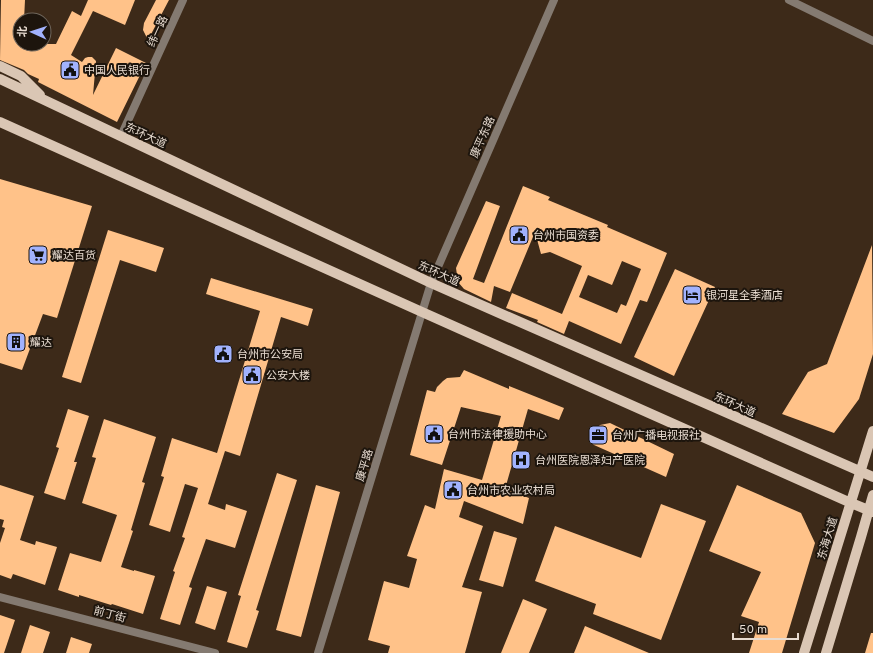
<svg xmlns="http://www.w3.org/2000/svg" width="873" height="653" font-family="Overpass,'Noto Sans SC',sans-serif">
	<rect width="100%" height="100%" fill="#3d2a19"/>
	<!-- building -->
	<path fill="#ffc289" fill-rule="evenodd" d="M 1,0 L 25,0 L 24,20 L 20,20 L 20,44 L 56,44 L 72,11 L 81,16 L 88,0 L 135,0 L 125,25 L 93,11 L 71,55 L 82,62 L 85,58 L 88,57 L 92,57 L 96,61 L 93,95 L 116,48 L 146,63 L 117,122 L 38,82 L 39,79 L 28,74 L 24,70 L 0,60 Z
		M 156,0 L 169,0 L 148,40 L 143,30 L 144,23 Z
		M 0,179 L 92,206 L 57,318 L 43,314 L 22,370 L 0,363 Z
		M 523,186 L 550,197 L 548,200 L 608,225 L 607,227 L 667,253 L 647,302 L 640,300 L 621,344 L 569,321 L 564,334 L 537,322 L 538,320 L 506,308 L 512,293 L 562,314 L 582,266 L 550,252 L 541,254 L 535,232 L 510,292 L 494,286 L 491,302 L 464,289 L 458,282 L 456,268 L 486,201 L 500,206 L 473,279 L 484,283 ZM 622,261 L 641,269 L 626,306 L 621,304 L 617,313 L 579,297 L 588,275 L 612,285 Z
		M 108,230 L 164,248 L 156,272 L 120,260 L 81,383 L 62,377 Z
		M 872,245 L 873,354 L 859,399 L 834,433 L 782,414 L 808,372 L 827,364 Z
		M 675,269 L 715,287 L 674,376 L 634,357 Z
		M 211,278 L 313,309 L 308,326 L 281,317 L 240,456 L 225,451 L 208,504 L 225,510 L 226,504 L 247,511 L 235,548 L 206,539 L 189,587 L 192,588 L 180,625 L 160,619 L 175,572 L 173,571 L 185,538 L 182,537 L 198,488 L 185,484 L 170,532 L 149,525 L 164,477 L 161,476 L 172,438 L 217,453 L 260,311 L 206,294 Z
		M 464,370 L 509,389 L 509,386 L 564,408 L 559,420 L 528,409 L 505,489 L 529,498 L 523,524 L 464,501 L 459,517 L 483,526 L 462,587 L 482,592 L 465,653 L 388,653 L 390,646 L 368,640 L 384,581 L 409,588 L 417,559 L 407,556 L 425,505 L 435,509 L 444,469 L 482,480 L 501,416 L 461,407 L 442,465 L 410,455 L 427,390 L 435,392 L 437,387 L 443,381 L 447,378 L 460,377 Z
		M 68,409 L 89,416 L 74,462 L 77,462 L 65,500 L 44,493 L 59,448 L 56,447 Z
		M 104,419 L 156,437 L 142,482 L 145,483 L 131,530 L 133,531 L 121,567 L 134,571 L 134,570 L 155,576 L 143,614 L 112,604 L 111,605 L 79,595 L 79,597 L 58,590 L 70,553 L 101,562 L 117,515 L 82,503 L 96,458 L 92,457 Z
		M 610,423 L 674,454 L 666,477 L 594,445 L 590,442 L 593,431 L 600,425 Z
		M 277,473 L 297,480 L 256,610 L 259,611 L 247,648 L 227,642 L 241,596 L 238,595 Z
		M 0,485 L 34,496 L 20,540 L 35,545 L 36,541 L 57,547 L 45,585 L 13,574 L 11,579 L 0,575 L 0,543 L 5,528 L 2,527 L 4,520 L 0,519 Z
		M 316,485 L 340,492 L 301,637 L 276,630 Z
		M 737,485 L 801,513 L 815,543 L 782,653 L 749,653 L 759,622 L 741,616 L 761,572 L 709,551 Z
		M 661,504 L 706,521 L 661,640 L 593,614 L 596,604 L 535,581 L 555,526 L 641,558 Z
		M 494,531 L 517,538 L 503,587 L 479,580 Z
		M 207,586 L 227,592 L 215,630 L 195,623 Z
		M 523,599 L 547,609 L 529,653 L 501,653 Z
		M 0,615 L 15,620 L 4,653 L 0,653 Z
		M 30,625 L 50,632 L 43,653 L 21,653 Z
		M 585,626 L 649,653 L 574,653 Z
		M 871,633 L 873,633 L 873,653 L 865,653 Z
		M 71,637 L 92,644 L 89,653 L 66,653 Z"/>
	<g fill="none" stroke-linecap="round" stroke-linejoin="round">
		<!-- tertiary -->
		<path stroke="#847a71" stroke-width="8" d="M 789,0 L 873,41
			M 121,136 L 183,0
			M 0,597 L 215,653
			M 318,653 L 431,283 L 554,0"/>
		<!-- primary -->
		<path stroke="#dac6b4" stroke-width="10" d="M 0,66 L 21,76 L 40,95
			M 0,79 L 431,283 L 873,477
			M 0,122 L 422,312 L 851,503 L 873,512
			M 804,653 L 873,431
			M 826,653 L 861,537 L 873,495"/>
	</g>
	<!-- icons -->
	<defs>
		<symbol id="civic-square" viewBox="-11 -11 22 22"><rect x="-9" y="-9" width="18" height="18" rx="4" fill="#a1b2fd" stroke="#1d150d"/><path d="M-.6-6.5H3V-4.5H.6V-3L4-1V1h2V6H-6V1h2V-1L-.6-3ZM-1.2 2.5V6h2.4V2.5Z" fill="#111"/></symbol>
		<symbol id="supermarket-square" viewBox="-11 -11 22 22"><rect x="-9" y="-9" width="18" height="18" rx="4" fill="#a1b2fd" stroke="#1d150d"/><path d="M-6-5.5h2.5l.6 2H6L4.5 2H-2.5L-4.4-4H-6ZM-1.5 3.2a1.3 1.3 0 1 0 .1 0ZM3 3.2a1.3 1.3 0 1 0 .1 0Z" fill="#111"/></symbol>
		<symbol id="hotel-square" viewBox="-11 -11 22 22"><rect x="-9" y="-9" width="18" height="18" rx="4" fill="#a1b2fd" stroke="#1d150d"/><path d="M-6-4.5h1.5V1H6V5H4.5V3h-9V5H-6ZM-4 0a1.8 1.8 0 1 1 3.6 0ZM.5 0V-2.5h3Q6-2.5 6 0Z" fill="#111"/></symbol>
		<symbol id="building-square" viewBox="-11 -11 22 22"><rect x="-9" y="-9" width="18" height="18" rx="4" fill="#a1b2fd" stroke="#1d150d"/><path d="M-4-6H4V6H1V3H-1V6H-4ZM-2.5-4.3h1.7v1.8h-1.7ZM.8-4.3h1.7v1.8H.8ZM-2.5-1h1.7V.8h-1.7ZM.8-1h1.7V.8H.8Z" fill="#111"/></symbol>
		<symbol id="office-square" viewBox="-11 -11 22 22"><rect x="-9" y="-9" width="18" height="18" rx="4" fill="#a1b2fd" stroke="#1d150d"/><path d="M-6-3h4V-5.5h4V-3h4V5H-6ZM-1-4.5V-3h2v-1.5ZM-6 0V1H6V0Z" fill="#111"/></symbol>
		<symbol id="hospital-square" viewBox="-11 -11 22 22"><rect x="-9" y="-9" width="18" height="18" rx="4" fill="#a1b2fd" stroke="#1d150d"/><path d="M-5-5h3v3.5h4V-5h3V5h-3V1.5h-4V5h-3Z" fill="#111"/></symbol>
	</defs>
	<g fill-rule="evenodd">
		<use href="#civic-square" x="59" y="59" width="22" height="22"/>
		<use href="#civic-square" x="508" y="224" width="22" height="22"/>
		<use href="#supermarket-square" x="27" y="244" width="22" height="22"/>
		<use href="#hotel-square" x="681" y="284" width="22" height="22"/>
		<use href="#building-square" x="5" y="331" width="22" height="22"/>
		<use href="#civic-square" x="212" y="343" width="22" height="22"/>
		<use href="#civic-square" x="241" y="364" width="22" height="22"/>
		<use href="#civic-square" x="423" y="423" width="22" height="22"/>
		<use href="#office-square" x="587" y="424" width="22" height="22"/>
		<use href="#hospital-square" x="510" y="449" width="22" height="22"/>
		<use href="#civic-square" x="442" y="479" width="22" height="22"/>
	</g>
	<g text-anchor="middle" stroke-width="4" stroke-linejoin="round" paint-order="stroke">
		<!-- street labels -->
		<g font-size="11" fill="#e8dcd1" stroke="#1d150d">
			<text transform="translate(157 31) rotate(-65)" y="4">纬一路</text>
			<text transform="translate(146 135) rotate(25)" y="4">东环大道</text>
			<text transform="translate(482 137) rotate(-66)" y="4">康平东路</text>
			<text transform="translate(439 273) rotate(24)" y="4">东环大道</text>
			<text transform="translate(735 404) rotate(24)" y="4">东环大道</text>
			<text transform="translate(364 465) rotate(-73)" y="4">康平路</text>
			<text transform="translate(827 538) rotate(-73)" y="4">东海大道</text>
			<text transform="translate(110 614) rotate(15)" y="4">前丁街</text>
		</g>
		<!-- poi labels -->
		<g font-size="11" fill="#e8dcd1" stroke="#1d150d" text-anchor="start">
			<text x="84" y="74">中国人民银行</text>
			<text x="533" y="239">台州市国资委</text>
			<text x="52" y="259">耀达百货</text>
			<text x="706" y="299">银河星全季酒店</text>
			<text x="30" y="346">耀达</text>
			<text x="237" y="358">台州市公安局</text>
			<text x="266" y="379">公安大楼</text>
			<text x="448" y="438">台州市法律援助中心</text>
			<text x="612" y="439">台州广播电视报社</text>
			<text x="535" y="464">台州医院恩泽妇产医院</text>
			<text x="467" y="494">台州市农业农村局</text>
		</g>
	</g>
	<!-- north arrow -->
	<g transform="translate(32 32) rotate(273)"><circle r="19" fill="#1d150d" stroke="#6e655b"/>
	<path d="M0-3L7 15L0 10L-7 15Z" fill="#a1b2fd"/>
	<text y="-6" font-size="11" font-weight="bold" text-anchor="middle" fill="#e8dcd1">北</text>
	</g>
	<!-- scale -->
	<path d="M733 633v6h65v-6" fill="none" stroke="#e8dcd1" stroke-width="2"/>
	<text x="739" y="633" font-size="12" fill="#e8dcd1" stroke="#1d150d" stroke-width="3" paint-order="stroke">50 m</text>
</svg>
